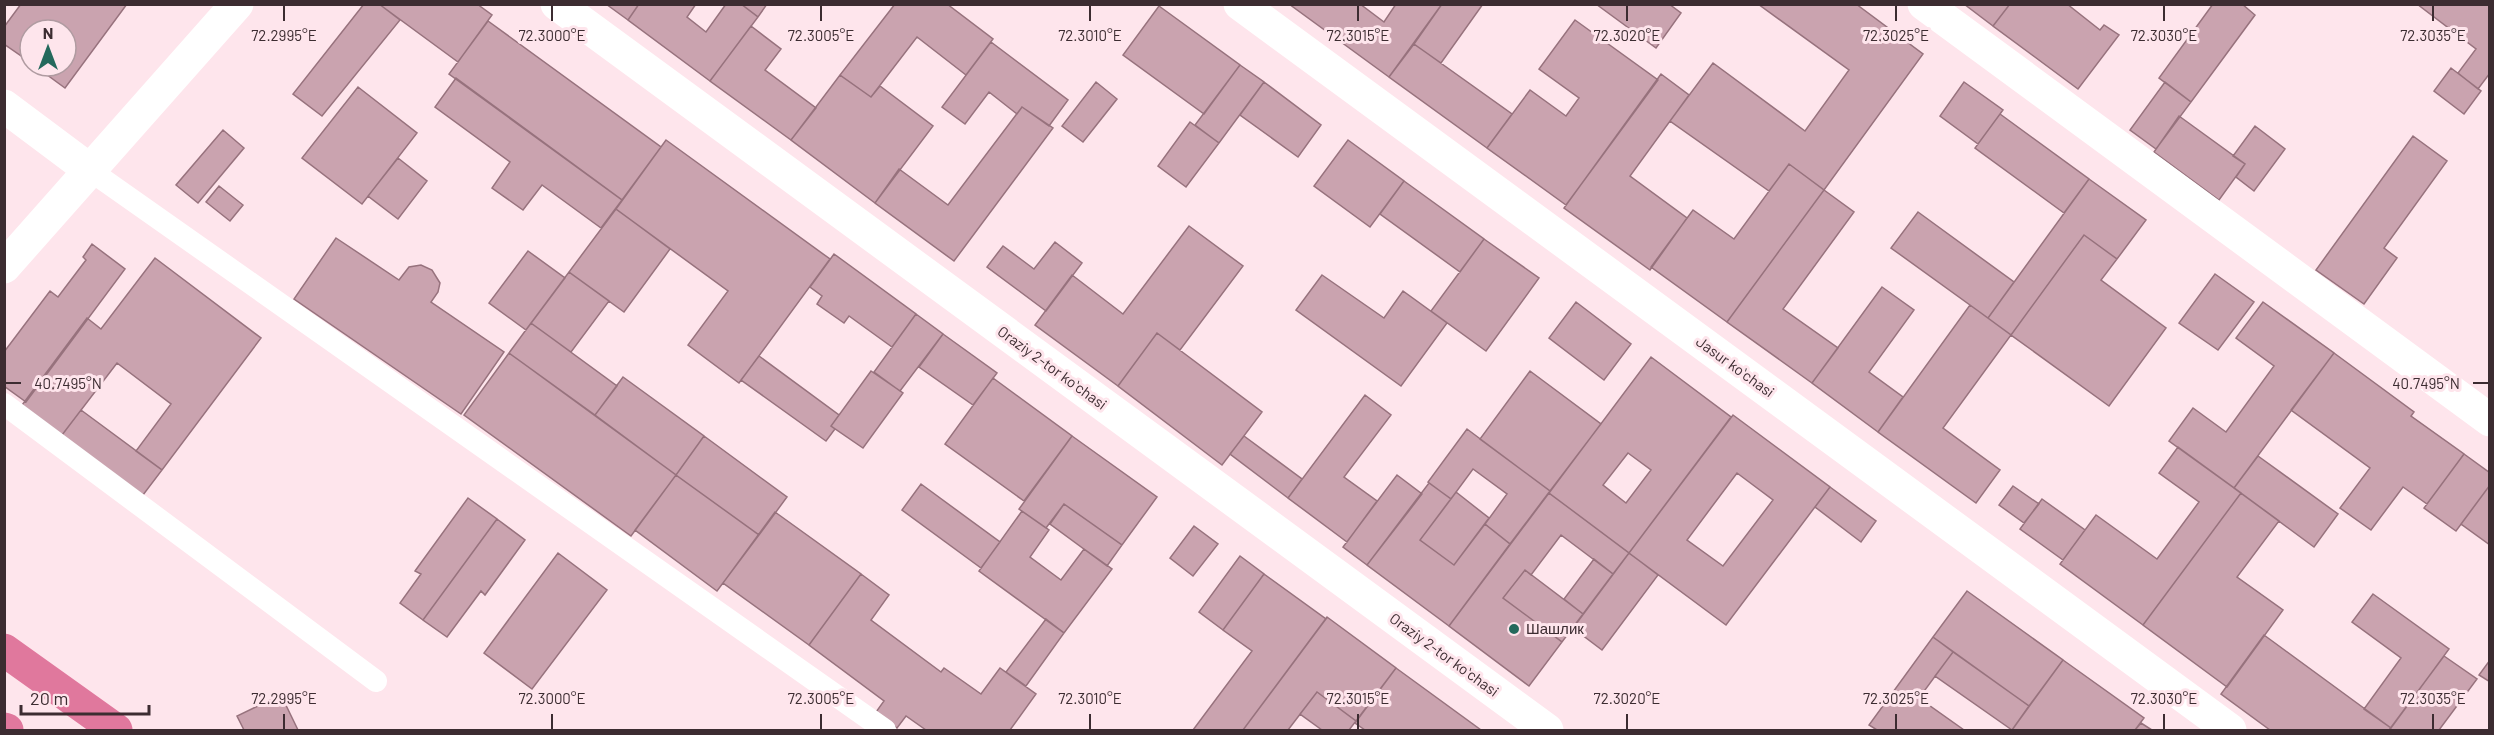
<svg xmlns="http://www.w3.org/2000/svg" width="2494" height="735" font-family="Barlow,sans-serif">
	<rect width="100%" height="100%" fill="#fee5ec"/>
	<!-- building -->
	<path fill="#caa3af" stroke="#97727d" stroke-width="1.5" fill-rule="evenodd" d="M 21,4 L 127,4 L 65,88 L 35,66 L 66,66 L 66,30 L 30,30 L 30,62 L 4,44 L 4,27 Z
		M 364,4 L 379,4 L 400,20 L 322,116 L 293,94 Z
		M 379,4 L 477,4 L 492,15 L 458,62 Z
		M 606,4 L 639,4 L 628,20 Z
		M 639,4 L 696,4 L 687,17 L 706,32 L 726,4 L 741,4 L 758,17 L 710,81 L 628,20 Z
		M 741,4 L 767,4 L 758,17 Z
		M 895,4 L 947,4 L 993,39 L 966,75 L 917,37 L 871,97 L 840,75 Z
		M 1289,4 L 1360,4 L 1384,22 L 1396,4 L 1442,4 L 1389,77 Z
		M 1442,4 L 1483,4 L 1441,63 L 1414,44 Z
		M 1596,4 L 1669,4 L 1681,13 L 1656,48 Z
		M 1758,4 L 1856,4 L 1923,54 L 1824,190 L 1789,164 L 1769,191 L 1670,121 L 1713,63 L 1805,131 L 1849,70 Z
		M 1964,4 L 2010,4 L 1993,26 Z
		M 2010,4 L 2067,4 L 2100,30 L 2104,25 L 2119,35 L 2078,89 L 1993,26 Z
		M 2213,4 L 2242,4 L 2255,15 L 2191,102 L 2159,78 Z
		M 2417,4 L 2490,4 L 2490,73 L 2478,89 L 2458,73 L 2476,49 Z
		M 1159,6 L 1240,65 L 1204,114 L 1123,55 Z
		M 1575,20 L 1658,80 L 1566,205 L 1487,148 L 1530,90 L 1566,116 L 1579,98 L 1539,69 Z
		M 488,21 L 661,147 L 622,200 L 449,74 Z
		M 751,26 L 781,49 L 765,70 L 816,108 L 791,140 L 710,81 Z
		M 991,42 L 1068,100 L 1049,126 L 1022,107 L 1017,114 L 989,92 L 965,124 L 942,107 Z
		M 1414,44 L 1512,114 L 1487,148 L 1389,77 Z
		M 1240,65 L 1264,82 L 1219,143 L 1195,125 Z
		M 2451,68 L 2481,91 L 2464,114 L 2434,91 Z
		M 1661,74 L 1689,95 L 1630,176 L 1687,218 L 1650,270 L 1564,208 Z
		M 840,75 L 871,97 L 880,86 L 933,126 L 875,203 L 791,140 Z
		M 456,78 L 622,200 L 601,228 L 542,185 L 523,210 L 492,188 L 510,162 L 435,107 Z
		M 1096,82 L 1117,99 L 1083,142 L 1062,126 Z
		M 1264,82 L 1321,125 L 1298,157 L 1240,115 Z
		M 1964,82 L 2003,110 L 1978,144 L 1940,116 Z
		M 2165,82 L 2191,102 L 2156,149 L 2130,130 Z
		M 358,87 L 417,133 L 362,204 L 302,158 Z
		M 1022,107 L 1053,128 L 954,261 L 875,203 L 899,169 L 948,205 Z
		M 2000,114 L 2089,179 L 2064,213 L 1975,148 Z
		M 2179,116 L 2245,164 L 2219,200 L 2154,152 Z
		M 1190,122 L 1219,143 L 1186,187 L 1158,166 Z
		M 2255,126 L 2285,149 L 2254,191 L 2236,177 L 2245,164 L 2233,156 Z
		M 223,130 L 244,148 L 198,203 L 176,185 Z
		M 2413,136 L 2447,161 L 2384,248 L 2397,258 L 2364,304 L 2316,270 Z
		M 666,140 L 830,259 L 739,383 L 688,345 L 728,291 L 616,209 Z
		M 1348,140 L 1404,181 L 1370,227 L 1314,186 Z
		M 398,158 L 427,181 L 398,219 L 368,196 Z
		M 1789,164 L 1824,190 L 1727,322 L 1651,267 L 1693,210 L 1734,239 Z
		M 2089,179 L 2146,220 L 2117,259 L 2084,235 L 2011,335 L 1988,318 Z
		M 1404,181 L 1484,239 L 1460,272 L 1380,214 Z
		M 219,186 L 243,205 L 230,221 L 206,202 Z
		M 1824,190 L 1854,212 L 1783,309 L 1838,348 L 1812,383 L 1727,322 Z
		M 616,209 L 670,249 L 624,312 L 569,272 Z
		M 1918,212 L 2014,282 L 1988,318 L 1891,248 Z
		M 1189,226 L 1243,266 L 1180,350 L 1157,333 L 1118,386 L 1035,325 L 1072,275 L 1123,314 Z
		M 2084,235 L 2117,259 L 2101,280 L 2166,328 L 2109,406 L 2011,335 Z
		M 336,238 L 399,280 L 409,267 L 421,265 L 432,270 L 440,283 L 438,292 L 431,302 L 504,352 L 461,414 L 294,299 Z
		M 1484,239 L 1539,278 L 1486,351 L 1431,311 Z
		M 1055,242 L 1082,263 L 1046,311 L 987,267 L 1003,246 L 1034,269 Z
		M 92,244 L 125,269 L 26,402 L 4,386 L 4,352 L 50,291 L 58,297 L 86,260 L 83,257 Z
		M 528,251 L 565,278 L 526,330 L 489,303 Z
		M 834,254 L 916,314 L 892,347 L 849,316 L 844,323 L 817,304 L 822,296 L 810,287 Z
		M 155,258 L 261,338 L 162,470 L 136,451 L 171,404 L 117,363 L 62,435 L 22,405 L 87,318 L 101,329 Z
		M 569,272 L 609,301 L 571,352 L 531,323 Z
		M 2215,274 L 2254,302 L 2218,350 L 2179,323 Z
		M 1322,275 L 1384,318 L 1403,291 L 1447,323 L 1401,386 L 1296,310 Z
		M 1882,287 L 1914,310 L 1869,372 L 1903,397 L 1878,432 L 1812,383 Z
		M 1576,302 L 1631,344 L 1604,380 L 1549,338 Z
		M 2263,302 L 2334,353 L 2234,488 L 2169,441 L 2193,408 L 2226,432 L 2274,366 L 2236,338 Z
		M 1970,305 L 2011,335 L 1943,428 L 2000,470 L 1976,503 L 1878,432 Z
		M 916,314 L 943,334 L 900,391 L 874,372 Z
		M 531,323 L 617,386 L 595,415 L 509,353 Z
		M 1157,333 L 1262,412 L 1222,465 L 1118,386 Z
		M 943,334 L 997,373 L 973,405 L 919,367 Z
		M 509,353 L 676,475 L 631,536 L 464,415 Z
		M 2334,353 L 2414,412 L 2411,416 L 2464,454 L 2427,504 L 2403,487 L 2371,530 L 2340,508 L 2370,468 L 2291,410 Z
		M 759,356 L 839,415 L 831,426 L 835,429 L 826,441 L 741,380 Z
		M 1651,357 L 1731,417 L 1629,553 L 1549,493 ZM 1628,453 L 1651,470 L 1626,503 L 1603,485 Z
		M 871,371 L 903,393 L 863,448 L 831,426 Z
		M 1530,371 L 1601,424 L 1550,491 L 1480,439 Z
		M 623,377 L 704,436 L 676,475 L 595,415 Z
		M 993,378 L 1072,436 L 1024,501 L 945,444 Z
		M 1365,395 L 1391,415 L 1344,477 L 1377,501 L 1347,542 L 1288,498 Z
		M 81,410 L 162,470 L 143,495 L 62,435 Z
		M 1733,415 L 1830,487 L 1726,625 L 1629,553 ZM 1737,473 L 1773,500 L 1723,566 L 1687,540 Z
		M 1467,429 L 1550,491 L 1510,544 L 1485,524 L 1507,494 L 1473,469 L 1451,499 L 1428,482 Z
		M 704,436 L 787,497 L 759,535 L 676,475 Z
		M 1072,436 L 1157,497 L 1122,545 L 1064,504 L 1046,528 L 1019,509 Z
		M 1244,436 L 1302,479 L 1288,498 L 1230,454 Z
		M 2178,447 L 2241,493 L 2143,625 L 2060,564 L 2096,515 L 2157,559 L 2199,502 L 2159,473 Z
		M 2464,454 L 2490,473 L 2490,485 L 2456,531 L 2424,508 Z
		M 2258,456 L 2338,514 L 2314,547 L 2234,488 Z
		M 676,475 L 759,535 L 717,591 L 635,530 Z
		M 1397,475 L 1422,494 L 1367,565 L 1343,547 Z
		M 1429,483 L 1451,499 L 1420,540 L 1454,565 L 1485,524 L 1510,544 L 1449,626 L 1367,565 Z
		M 921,484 L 1000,542 L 981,568 L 902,510 Z
		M 2490,485 L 2490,545 L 2461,524 Z
		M 2013,486 L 2039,504 L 2024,523 L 1999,505 Z
		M 1830,487 L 1876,521 L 1861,542 L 1815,507 Z
		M 1456,492 L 1489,518 L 1454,565 L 1420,540 Z
		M 1549,493 L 1629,553 L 1613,574 L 1561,535 L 1531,575 L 1525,570 L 1503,598 L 1562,642 L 1529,686 L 1449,626 Z
		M 2241,493 L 2279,521 L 2237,577 L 2283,610 L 2227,687 L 2143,625 Z
		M 468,498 L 497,519 L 423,620 L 400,603 L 421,574 L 415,571 Z
		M 2042,499 L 2085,530 L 2063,560 L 2020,529 Z
		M 1064,504 L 1122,545 L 1107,566 L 1050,524 Z
		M 1022,511 L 1049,530 L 1030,557 L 1061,580 L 1084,549 L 1112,569 L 1064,633 L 979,571 Z
		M 775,512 L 861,574 L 809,645 L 723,583 Z
		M 497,519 L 525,540 L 485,595 L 481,591 L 447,637 L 423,620 Z
		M 1194,526 L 1218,544 L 1193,576 L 1170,558 Z
		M 558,553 L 607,590 L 532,689 L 484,653 Z
		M 1629,553 L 1658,575 L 1602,650 L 1573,628 Z
		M 1240,556 L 1264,574 L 1223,630 L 1199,612 Z
		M 1594,559 L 1613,574 L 1583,614 L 1564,599 Z
		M 1525,570 L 1583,614 L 1562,642 L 1503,598 Z
		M 861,574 L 889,595 L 871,620 L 941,672 L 944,668 L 981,694 L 1000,668 L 1036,694 L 1010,730 L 926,730 L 906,716 L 897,728 L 876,712 L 884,701 L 809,645 Z
		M 1264,574 L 1326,619 L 1243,730 L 1193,730 L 1252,651 L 1223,630 Z
		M 1967,591 L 2063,660 L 2029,706 L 1933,637 Z
		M 2373,594 L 2449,649 L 2391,728 L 2364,709 L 2401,658 L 2352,622 Z
		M 1327,617 L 1396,668 L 1356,721 L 1317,692 L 1288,730 L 1243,730 Z
		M 1046,619 L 1064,633 L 1026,686 L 1006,672 Z
		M 2264,635 L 2391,728 L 2389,730 L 2270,730 L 2221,694 Z
		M 1933,637 L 1953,652 L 1919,698 L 1964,730 L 1877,730 L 1869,725 Z
		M 1953,652 L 2029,706 L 2012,730 L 1935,676 Z
		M 2444,656 L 2477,679 L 2439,730 L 2389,730 Z
		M 2063,660 L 2144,718 L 2135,730 L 2012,730 Z
		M 2490,660 L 2490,682 L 2479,675 Z
		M 1396,668 L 1481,730 L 1365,730 L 1355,723 Z
		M 1317,692 L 1356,721 L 1349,730 L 1322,730 L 1300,714 Z
		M 281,695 L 298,730 L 244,730 L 237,716 Z
		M 2141,723 L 2152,730 L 2135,730 Z"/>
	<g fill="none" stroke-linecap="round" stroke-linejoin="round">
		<!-- lane -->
		<path stroke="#fff" stroke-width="22" d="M 91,171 L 885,730
			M 4,404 L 376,681"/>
		<!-- street -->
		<path stroke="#fff" stroke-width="33" d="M 557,4 L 1547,730
			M 1240,4 L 2230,730
			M 1924,4 L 2490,420
			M 4,106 L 91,171
			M 4,267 L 237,4"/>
		<!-- highway -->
		<path stroke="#e0789d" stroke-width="33" d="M 4,650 L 116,730
			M 4,729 L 7,730"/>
	</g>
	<!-- ticks -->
	<path fill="none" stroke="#3c2c31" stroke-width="2" d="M 284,6 L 284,21M 552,6 L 552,21M 821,6 L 821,21M 1090,6 L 1090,21M 1358,6 L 1358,21M 1627,6 L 1627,21M 1896,6 L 1896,21M 2164,6 L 2164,21M 2433,6 L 2433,21M 6,383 L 21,383M 2473,383 L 2488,383M 284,714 L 284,729M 552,714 L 552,729M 821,714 L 821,729M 1090,714 L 1090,729M 1358,714 L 1358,729M 1627,714 L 1627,729M 1896,714 L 1896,729M 2164,714 L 2164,729M 2433,714 L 2433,729"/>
	<!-- markers -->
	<circle fill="#24695c" stroke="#fee5ec" stroke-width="2" cx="1514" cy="629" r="6"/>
	<g text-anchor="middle" stroke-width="6" stroke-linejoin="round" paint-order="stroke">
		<!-- street labels -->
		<g font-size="15" fill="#3c2c31" stroke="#fee5ec">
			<text transform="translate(1735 367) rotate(36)" y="5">Jasur koʻchasi</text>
			<text transform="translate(1052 368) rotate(36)" y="5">Oraziy 2-tor koʻchasi</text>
			<text transform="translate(1444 655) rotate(36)" y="5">Oraziy 2-tor koʻchasi</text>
		</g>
		<!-- poi labels -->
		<g font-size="15" fill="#3c2c31" stroke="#fee5ec" text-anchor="start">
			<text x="1526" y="634">Шашлик</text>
		</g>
	</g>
	<g font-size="15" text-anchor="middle" fill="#3c2c31" stroke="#fee5ec" stroke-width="6" stroke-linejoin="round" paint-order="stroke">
		<text x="284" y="41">72.2995°E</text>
		<text x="552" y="41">72.3000°E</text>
		<text x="821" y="41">72.3005°E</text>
		<text x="1090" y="41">72.3010°E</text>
		<text x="1358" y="41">72.3015°E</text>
		<text x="1627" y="41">72.3020°E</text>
		<text x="1896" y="41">72.3025°E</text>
		<text x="2164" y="41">72.3030°E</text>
		<text x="2433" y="41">72.3035°E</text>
		<text x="68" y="389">40.7495°N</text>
		<text x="2426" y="389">40.7495°N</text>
		<text x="284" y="704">72.2995°E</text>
		<text x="552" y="704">72.3000°E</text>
		<text x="821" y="704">72.3005°E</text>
		<text x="1090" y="704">72.3010°E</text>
		<text x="1358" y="704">72.3015°E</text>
		<text x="1627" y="704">72.3020°E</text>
		<text x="1896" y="704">72.3025°E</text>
		<text x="2164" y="704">72.3030°E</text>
		<text x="2433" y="704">72.3035°E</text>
	</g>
	<!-- border -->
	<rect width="2494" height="735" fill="none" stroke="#3c2c31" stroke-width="12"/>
	<!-- north arrow -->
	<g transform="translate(48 48)"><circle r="28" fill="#fee5ec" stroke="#b09ba1" stroke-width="1.5"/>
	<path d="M0-4.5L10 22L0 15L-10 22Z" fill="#24695c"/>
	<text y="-9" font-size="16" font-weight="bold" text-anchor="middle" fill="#3c2c31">N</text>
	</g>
	<!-- scale -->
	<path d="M21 705v9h128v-9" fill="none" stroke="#3c2c31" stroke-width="3"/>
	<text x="30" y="705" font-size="18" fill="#3c2c31" stroke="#fee5ec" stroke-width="4.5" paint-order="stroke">20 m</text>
</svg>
